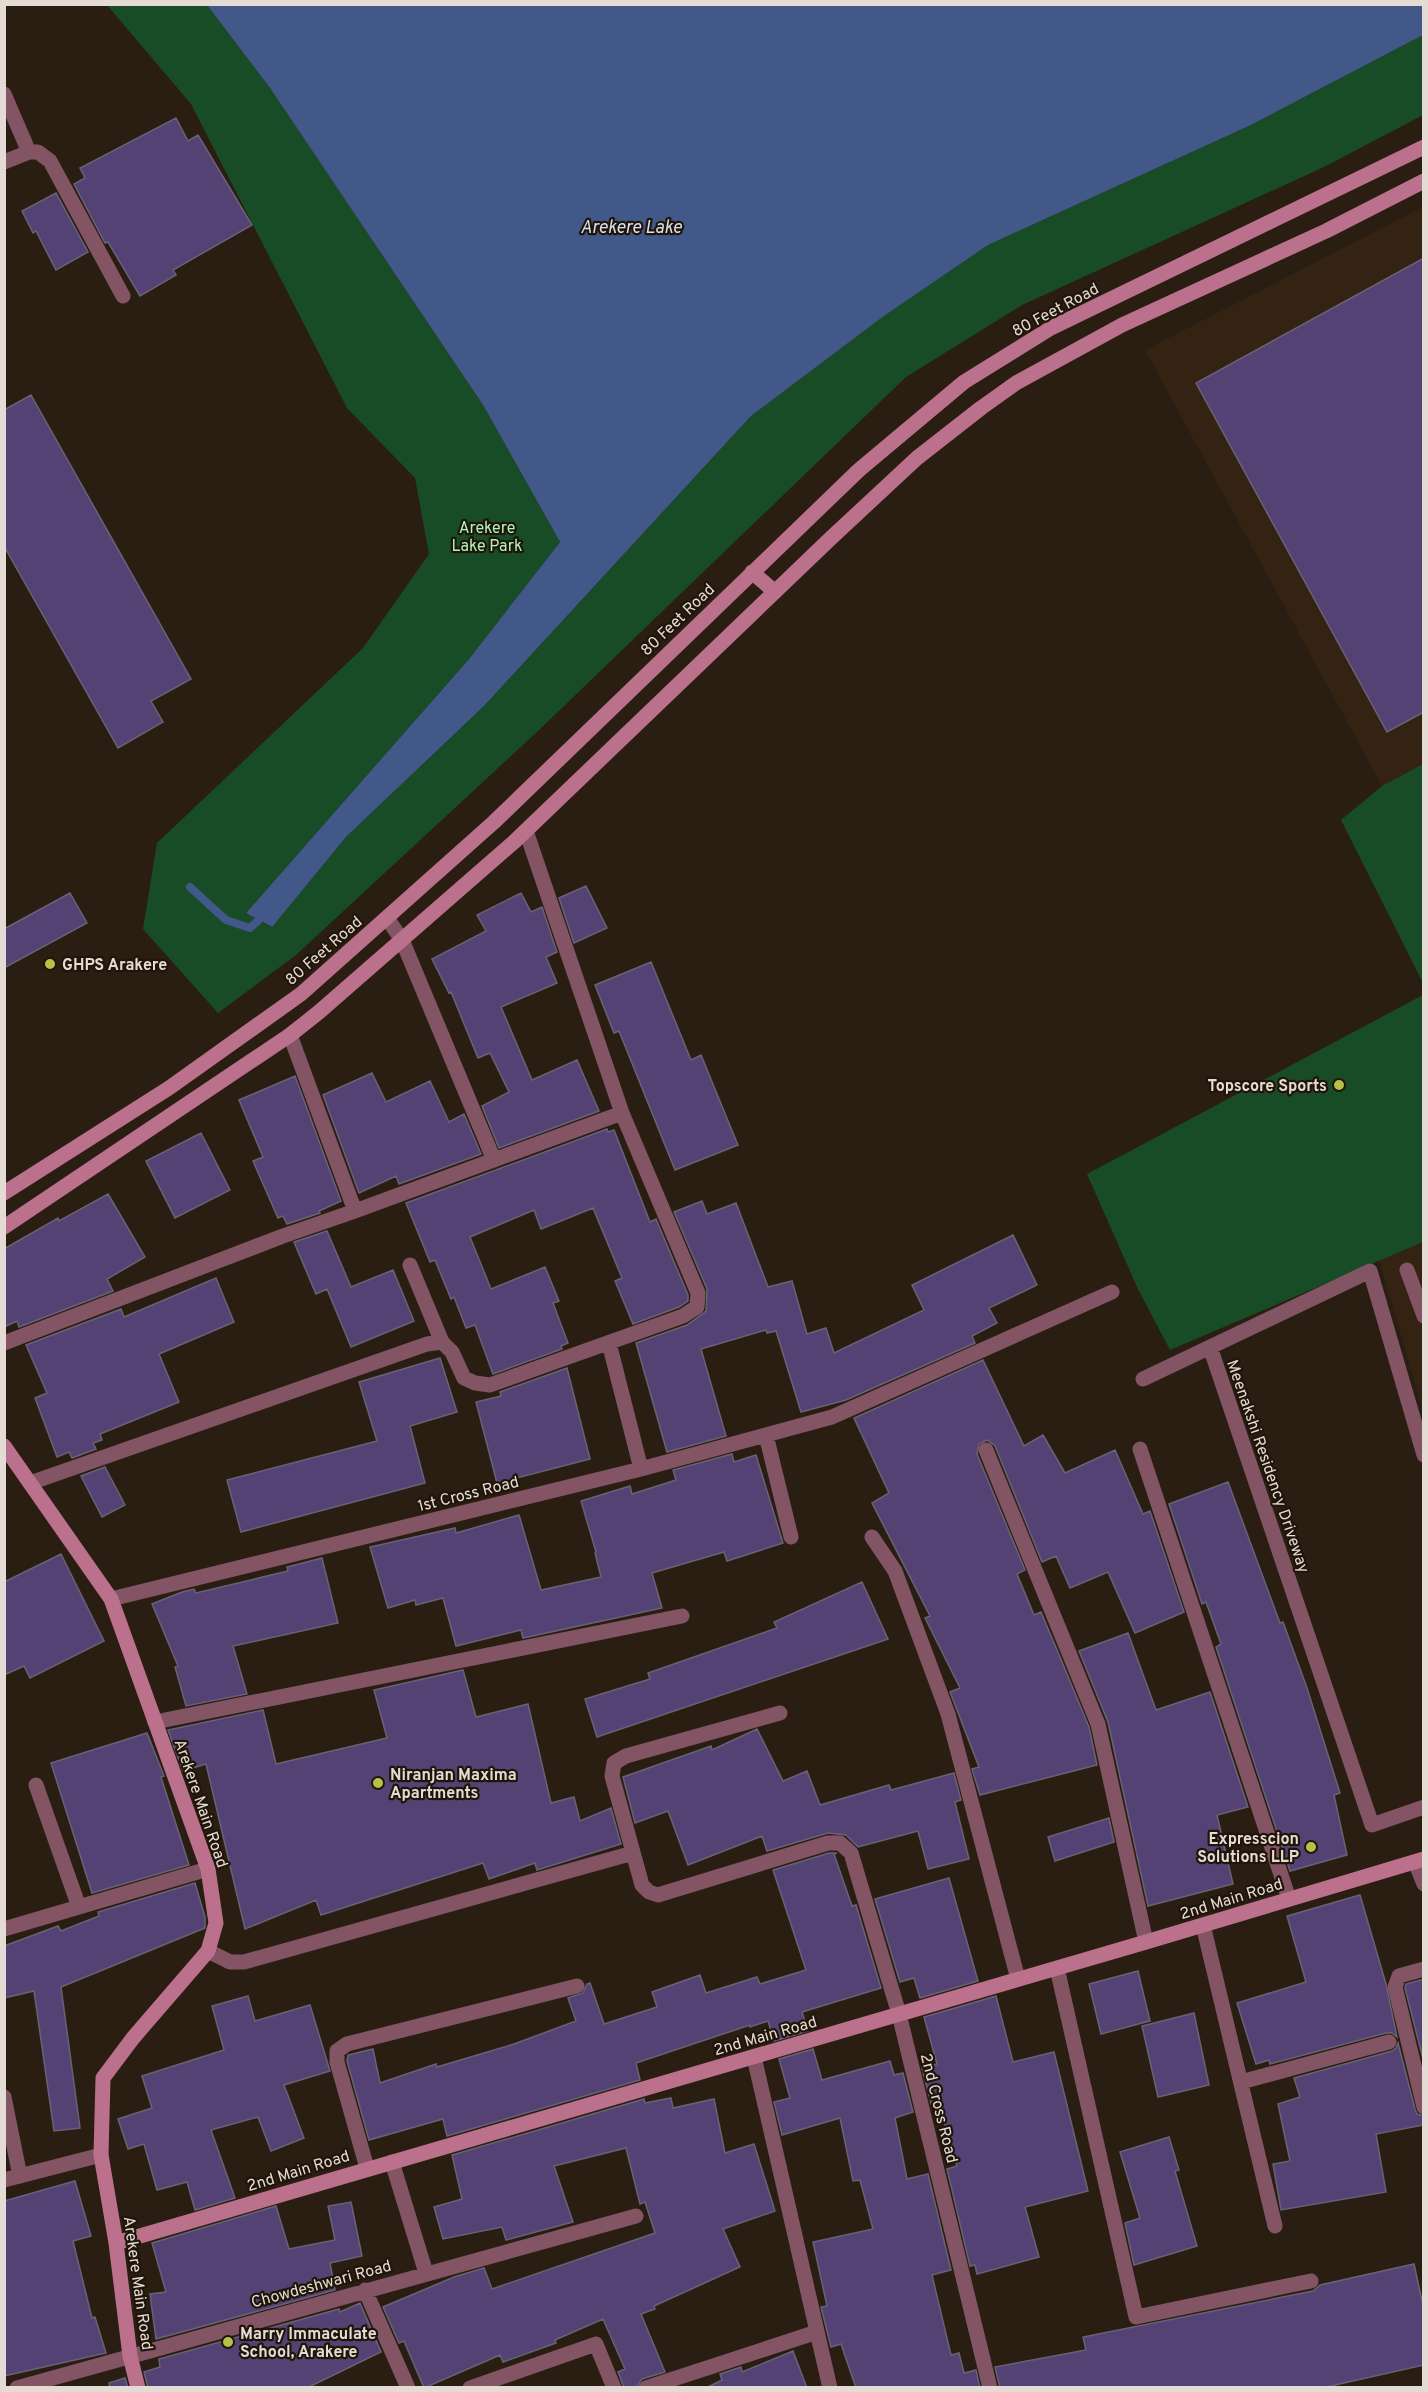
<svg xmlns="http://www.w3.org/2000/svg" width="1428" height="2392" font-family="Overpass,sans-serif">
	<rect width="100%" height="100%" fill="#2a1e13"/>
	<!-- built -->
	<path fill="#342313" d="M 1423,207 L 1423,764 L 1382,786 L 1145,350 Z
		M 1423,1242 L 1423,1410 L 1379,1260 Z"/>
	<!-- green -->
	<path fill="#184c27" d="M 107,5 L 207,5 L 270,88 L 483,405 L 560,542 L 469,659 L 246,913 L 271,927 L 346,837 L 484,706 L 751,416 L 884,316 L 988,245 L 1251,125 L 1423,35 L 1423,115 L 1324,167 L 1022,305 L 906,377 L 538,731 L 296,955 L 218,1013 L 143,929 L 157,843 L 363,648 L 429,554 L 415,478 L 347,408 L 191,104 Z
		M 1423,764 L 1423,983 L 1341,820 L 1382,786 Z
		M 1423,995 L 1423,1242 L 1170,1350 L 1138,1289 L 1087,1174 Z"/>
	<!-- water -->
	<path fill="#415889" d="M 1423,4 L 1423,35 L 1251,125 L 988,245 L 884,316 L 751,416 L 484,706 L 346,837 L 272,927 L 246,913 L 469,659 L 560,542 L 483,405 L 270,88 L 207,5 Z"/>
	<g fill="none" stroke-linecap="round" stroke-linejoin="round">
		<!-- stream -->
		<path stroke="#415889" stroke-width="8" d="M 190,887 L 226,920 L 250,928 L 259,920"/>
	</g>
	<!-- building -->
	<path fill="#544275" stroke="#686374" stroke-width="1.5" d="M 176,118 L 188,141 L 198,135 L 252,225 L 173,270 L 176,275 L 140,296 L 108,242 L 105,243 L 74,184 L 85,178 L 80,168 Z
		M 56,193 L 88,252 L 56,270 L 36,231 L 33,233 L 22,211 Z
		M 1424,258 L 1424,712 L 1387,732 L 1196,383 Z
		M 31,395 L 191,679 L 151,701 L 163,722 L 118,748 L 4,546 L 4,410 Z
		M 586,886 L 607,928 L 574,943 L 559,898 Z
		M 70,893 L 87,923 L 4,968 L 4,929 Z
		M 521,893 L 531,912 L 542,907 L 557,952 L 546,957 L 557,983 L 501,1007 L 532,1080 L 577,1060 L 599,1111 L 499,1148 L 482,1106 L 509,1092 L 490,1053 L 478,1058 L 451,992 L 449,993 L 432,959 L 486,931 L 477,915 Z
		M 651,962 L 691,1060 L 701,1055 L 738,1145 L 675,1170 L 619,1031 L 614,1033 L 595,985 Z
		M 372,1073 L 386,1102 L 430,1081 L 449,1122 L 464,1114 L 481,1154 L 399,1184 L 396,1176 L 359,1193 L 323,1095 Z
		M 295,1076 L 341,1201 L 319,1211 L 320,1213 L 287,1224 L 283,1216 L 278,1218 L 253,1161 L 263,1157 L 239,1100 Z
		M 607,1129 L 608,1132 L 614,1130 L 650,1222 L 656,1219 L 688,1295 L 688,1301 L 679,1307 L 633,1324 L 615,1281 L 622,1278 L 593,1208 L 541,1229 L 534,1210 L 470,1237 L 491,1289 L 545,1267 L 559,1301 L 553,1303 L 568,1343 L 561,1346 L 562,1349 L 493,1374 L 475,1325 L 466,1328 L 454,1297 L 451,1299 L 435,1260 L 430,1262 L 406,1203 Z
		M 201,1133 L 230,1190 L 175,1218 L 146,1161 Z
		M 108,1194 L 145,1257 L 107,1279 L 113,1291 L 19,1327 L 17,1321 L 4,1327 L 4,1249 L 58,1218 L 59,1221 Z
		M 702,1201 L 707,1214 L 736,1203 L 768,1287 L 792,1281 L 807,1334 L 826,1328 L 834,1353 L 924,1310 L 912,1285 L 1013,1235 L 1037,1285 L 989,1308 L 997,1323 L 972,1336 L 975,1343 L 846,1400 L 801,1412 L 776,1331 L 767,1333 L 766,1330 L 701,1349 L 726,1436 L 667,1452 L 636,1343 L 687,1325 L 706,1311 L 707,1289 L 674,1212 Z
		M 327,1231 L 351,1287 L 393,1270 L 414,1321 L 351,1347 L 327,1289 L 316,1294 L 294,1242 Z
		M 216,1278 L 234,1322 L 159,1354 L 179,1402 L 100,1434 L 102,1440 L 93,1443 L 96,1449 L 72,1458 L 69,1452 L 57,1457 L 35,1398 L 47,1393 L 26,1345 L 121,1309 L 124,1317 Z
		M 440,1358 L 457,1412 L 410,1426 L 425,1483 L 241,1532 L 227,1480 L 377,1441 L 359,1382 Z
		M 983,1360 L 1024,1446 L 1043,1435 L 1065,1473 L 1115,1450 L 1143,1514 L 1150,1511 L 1184,1612 L 1135,1633 L 1108,1572 L 1070,1588 L 1056,1556 L 1042,1562 L 995,1446 L 987,1440 L 979,1444 L 977,1454 L 1025,1570 L 1017,1574 L 1034,1615 L 1041,1612 L 1060,1657 L 1089,1727 L 1097,1765 L 980,1795 L 972,1769 L 979,1767 L 950,1692 L 960,1688 L 925,1618 L 930,1616 L 872,1503 L 889,1493 L 854,1418 Z
		M 567,1368 L 590,1459 L 497,1483 L 476,1402 L 501,1396 L 500,1392 Z
		M 732,1454 L 734,1462 L 756,1455 L 783,1543 L 727,1561 L 724,1552 L 652,1573 L 662,1608 L 523,1638 L 521,1630 L 456,1646 L 443,1598 L 416,1605 L 415,1600 L 388,1608 L 370,1547 L 455,1528 L 456,1533 L 519,1515 L 541,1590 L 601,1577 L 595,1553 L 596,1552 L 581,1501 L 630,1486 L 632,1494 L 676,1480 L 673,1470 Z
		M 105,1467 L 125,1505 L 102,1517 L 81,1476 Z
		M 1228,1482 L 1280,1623 L 1283,1622 L 1307,1688 L 1340,1793 L 1334,1795 L 1347,1855 L 1290,1871 L 1216,1647 L 1221,1644 L 1206,1602 L 1202,1604 L 1169,1504 Z
		M 61,1554 L 104,1641 L 30,1678 L 24,1666 L 4,1675 L 4,1582 Z
		M 322,1558 L 338,1623 L 233,1646 L 247,1694 L 186,1706 L 175,1667 L 178,1666 L 152,1604 L 182,1592 L 194,1589 L 196,1593 L 288,1571 L 287,1567 Z
		M 862,1582 L 888,1639 L 597,1737 L 585,1699 L 650,1679 L 648,1673 L 777,1628 L 774,1622 Z
		M 1128,1633 L 1156,1710 L 1210,1692 L 1248,1807 L 1217,1815 L 1233,1884 L 1148,1906 L 1108,1722 L 1079,1651 Z
		M 463,1670 L 476,1717 L 528,1704 L 551,1803 L 574,1797 L 580,1821 L 611,1808 L 621,1844 L 537,1870 L 535,1863 L 489,1879 L 483,1863 L 321,1915 L 316,1900 L 245,1929 L 206,1764 L 183,1771 L 168,1730 L 263,1710 L 276,1764 L 387,1738 L 374,1690 Z
		M 757,1729 L 783,1781 L 807,1771 L 820,1805 L 889,1785 L 891,1790 L 954,1773 L 961,1800 L 955,1802 L 969,1859 L 928,1869 L 918,1831 L 858,1847 L 846,1835 L 828,1833 L 767,1851 L 762,1836 L 688,1865 L 668,1811 L 635,1823 L 623,1777 L 711,1746 L 712,1750 Z
		M 147,1733 L 164,1776 L 161,1777 L 189,1865 L 92,1893 L 51,1763 Z
		M 1109,1818 L 1114,1842 L 1055,1861 L 1048,1837 Z
		M 829,1853 L 837,1853 L 834,1854 L 852,1906 L 856,1905 L 881,1988 L 802,2012 L 808,2031 L 774,2041 L 768,2021 L 750,2027 L 750,2025 L 636,2063 L 640,2080 L 447,2136 L 443,2119 L 369,2140 L 347,2061 L 348,2055 L 373,2049 L 380,2083 L 436,2064 L 437,2067 L 514,2044 L 576,2021 L 568,1998 L 583,1993 L 587,1984 L 590,1983 L 604,2024 L 657,2007 L 652,1992 L 700,1975 L 706,1993 L 757,1977 L 760,1984 L 806,1970 L 773,1870 Z
		M 949,1878 L 978,1981 L 920,1998 L 914,1978 L 900,1982 L 875,1899 Z
		M 195,1883 L 205,1917 L 205,1928 L 61,1987 L 80,2128 L 54,2131 L 34,1991 L 4,1998 L 4,1946 L 58,1926 L 61,1931 L 99,1916 L 98,1912 Z
		M 1360,1895 L 1386,1984 L 1397,2037 L 1392,2033 L 1386,2033 L 1270,2064 L 1269,2060 L 1256,2064 L 1237,2003 L 1306,1982 L 1287,1916 Z
		M 1138,1971 L 1150,2021 L 1101,2034 L 1089,1984 Z
		M 1424,1979 L 1424,2063 L 1405,1988 L 1406,1984 Z
		M 248,1996 L 255,2021 L 310,2005 L 330,2071 L 284,2085 L 304,2138 L 271,2151 L 258,2117 L 211,2130 L 235,2198 L 195,2210 L 187,2182 L 157,2190 L 144,2144 L 128,2149 L 118,2119 L 152,2108 L 142,2076 L 224,2050 L 212,2006 Z
		M 996,1996 L 1013,2062 L 1054,2052 L 1088,2191 L 1025,2207 L 1039,2257 L 977,2274 L 975,2265 L 970,2266 L 947,2169 L 957,2166 L 939,2105 L 932,2107 L 922,2068 L 937,2064 L 924,2017 Z
		M 1194,2013 L 1209,2085 L 1158,2097 L 1142,2026 Z
		M 1398,2043 L 1415,2109 L 1417,2114 L 1424,2116 L 1424,2125 L 1376,2134 L 1386,2192 L 1281,2210 L 1273,2164 L 1290,2161 L 1278,2104 L 1300,2097 L 1294,2078 L 1392,2051 L 1396,2048 Z
		M 813,2049 L 822,2080 L 890,2061 L 894,2075 L 903,2073 L 913,2112 L 895,2118 L 907,2179 L 928,2174 L 951,2270 L 932,2275 L 951,2355 L 959,2353 L 964,2373 L 976,2370 L 980,2388 L 856,2388 L 841,2344 L 831,2347 L 821,2307 L 827,2306 L 813,2242 L 873,2229 L 860,2180 L 853,2181 L 840,2118 L 782,2135 L 774,2102 L 790,2098 L 779,2059 Z
		M 671,2098 L 673,2108 L 714,2099 L 725,2153 L 754,2144 L 775,2211 L 723,2229 L 740,2267 L 654,2306 L 655,2309 L 641,2314 L 665,2372 L 642,2379 L 636,2388 L 624,2388 L 618,2372 L 625,2369 L 603,2319 L 555,2340 L 556,2343 L 503,2362 L 500,2355 L 424,2388 L 404,2341 L 399,2343 L 383,2307 L 454,2277 L 484,2268 L 492,2289 L 655,2233 L 645,2202 L 640,2204 L 626,2148 L 554,2166 L 573,2222 L 506,2240 L 502,2227 L 443,2239 L 434,2207 L 462,2199 L 452,2155 L 644,2099 L 645,2103 Z
		M 1169,2137 L 1179,2170 L 1175,2171 L 1197,2246 L 1134,2265 L 1125,2223 L 1140,2218 L 1120,2152 Z
		M 75,2181 L 91,2236 L 73,2241 L 92,2318 L 95,2317 L 106,2353 L 4,2376 L 4,2201 Z
		M 351,2202 L 362,2256 L 330,2263 L 335,2290 L 156,2339 L 150,2294 L 166,2292 L 152,2243 L 276,2206 L 289,2249 L 335,2240 L 328,2206 Z
		M 1414,2264 L 1424,2310 L 1424,2365 L 1322,2388 L 1000,2388 L 995,2367 L 1086,2350 L 1083,2337 L 1313,2291 L 1320,2285 Z
		M 360,2303 L 381,2352 L 307,2388 L 148,2388 L 144,2372 L 160,2367 L 159,2359 L 339,2309 L 340,2312 Z
		M 793,2351 L 807,2388 L 706,2388 L 722,2380 L 720,2374 L 741,2367 L 742,2372 Z
		M 125,2378 L 128,2388 L 110,2388 L 109,2383 Z"/>
	<g fill="none" stroke-linecap="round" stroke-linejoin="round">
		<!-- lane -->
		<path stroke="#835564" stroke-width="15" d="M 1407,1270 L 1424,1316
			M 4,2097 L 20,2176"/>
		<!-- street -->
		<path stroke="#835564" stroke-width="15" d="M 4,94 L 29,152
			M 4,162 L 29,152 L 38,152 L 50,161 L 123,296
			M 387,918 L 402,940 L 494,1160
			M 290,1035 L 355,1211
			M 410,1265 L 442,1342 L 452,1352 L 464,1378 L 475,1383 L 490,1385 L 683,1316 L 697,1307 L 698,1293 L 622,1113 L 526,831
			M 4,1343 L 283,1236 L 355,1211 L 622,1113
			M 609,1343 L 641,1469
			M 1210,1347 L 1372,1825 L 1424,1807
			M 1143,1379 L 1370,1271 L 1424,1455
			M 766,1435 L 791,1537
			M 1140,1449 L 1289,1899
			M 986,1450 L 1098,1724 L 1146,1942
			M 30,1483 L 427,1344 L 442,1342
			M 872,1537 L 895,1571 L 948,1714 L 1018,1979
			M 111,1599 L 641,1469 L 832,1417 L 1112,1292
			M 780,1713 L 626,1756 L 614,1763 L 612,1776 L 642,1885 L 649,1892 L 658,1895 L 828,1843 L 840,1843 L 851,1853 L 899,2014 L 990,2388
			M 155,1722 L 682,1616
			M 36,1785 L 79,1907
			M 1415,1862 L 1424,1884
			M 1203,1925 L 1275,2226
			M 4,1929 L 208,1869
			M 208,1951 L 230,1962 L 244,1962 L 633,1853
			M 1057,1968 L 1136,2317 L 1311,2281
			M 1424,1969 L 1399,1976 L 1395,1987 L 1424,2107
			M 754,2057 L 830,2388
			M 1241,2082 L 1389,2042
			M 392,2162 L 426,2273
			M 367,2168 L 337,2062 L 337,2051 L 347,2044 L 577,1986
			M 4,2180 L 101,2155
			M 365,2290 L 408,2388
			M 17,2388 L 636,2216
			M 470,2388 L 596,2344 L 614,2388
			M 646,2388 L 817,2332"/>
		<!-- secondary -->
		<path stroke="#bb718b" stroke-width="15" d="M 752,572 L 775,592
			M 4,1193 L 169,1088 L 301,994 L 494,822 L 859,470 L 964,382 L 1051,328 L 1424,147
			M 4,1227 L 290,1035 L 319,1012 L 515,841 L 831,538 L 917,458 L 981,408 L 1016,383 L 1122,325 L 1326,231 L 1424,181
			M 4,1446 L 111,1599 L 208,1869 L 216,1923 L 208,1951 L 133,2038 L 103,2078 L 101,2155 L 116,2243 L 130,2356 L 138,2388
			M 116,2243 L 1146,1942 L 1424,1859"/>
	</g>
	<!-- markers -->
	<g fill="#b8c147" stroke="#21150a" stroke-width="2">
		<circle cx="50" cy="964" r="6"/>
		<circle cx="1339" cy="1085" r="6"/>
		<circle cx="378" cy="1783" r="6"/>
		<circle cx="1311" cy="1847" r="6"/>
		<circle cx="228" cy="2342" r="6"/>
	</g>
	<g text-anchor="middle" stroke-width="4.5" stroke-linejoin="round" paint-order="stroke">
		<!-- street labels -->
		<g font-size="16" fill="#e3dbd4" stroke="#21150a">
			<text transform="translate(1055 309) rotate(-28)" y="6">80 Feet Road</text>
			<text transform="translate(677 619) rotate(-44)" y="6">80 Feet Road</text>
			<text transform="translate(323 950) rotate(-41)" y="6">80 Feet Road</text>
			<text transform="translate(1269 1466) rotate(71)" y="6">Meenakshi Residency Driveway</text>
			<text transform="translate(468 1493) rotate(-14)" y="6">1st Cross Road</text>
			<text transform="translate(202 1803) rotate(71)" y="6">Arekere Main Road</text>
			<text transform="translate(1231 1898) rotate(-17)" y="6">2nd Main Road</text>
			<text transform="translate(765 2035) rotate(-16)" y="6">2nd Main Road</text>
			<text transform="translate(940 2108) rotate(76)" y="6">2nd Cross Road</text>
			<text transform="translate(298 2170) rotate(-17)" y="6">2nd Main Road</text>
			<text transform="translate(139 2283) rotate(82)" y="6">Arekere Main Road</text>
			<text transform="translate(321 2283) rotate(-15)" y="6">Chowdeshwari Road</text>
		</g>
		<!-- park labels -->
		<g font-size="16" fill="#abf9b9" stroke="#21150a">
			<text x="487" y="533">Arekere<tspan x="487" dy="18">Lake Park</tspan></text>
		</g>
		<!-- poi labels -->
		<g font-size="16" font-weight="bold" fill="#e3dbd4" stroke="#21150a" text-anchor="start">
			<text x="62" y="970">GHPS Arakere</text>
			<text x="1327" y="1091" text-anchor="end">Topscore Sports</text>
			<text x="390" y="1780">Niranjan Maxima<tspan x="390" dy="18">Apartments</tspan></text>
			<text x="1299" y="1844" text-anchor="end">Expresscion<tspan x="1299" dy="18">Solutions LLP</tspan></text>
			<text x="240" y="2339">Marry Immaculate<tspan x="240" dy="18">School, Arakere</tspan></text>
		</g>
		<!-- water labels -->
		<g font-size="18" font-style="italic" fill="#d9e1f0" stroke="#21150a">
			<text x="631" y="233">Arekere Lake</text>
		</g>
	</g>
	<!-- border -->
	<rect width="1428" height="2392" fill="none" stroke="#e3dbd4" stroke-width="12"/>
</svg>
